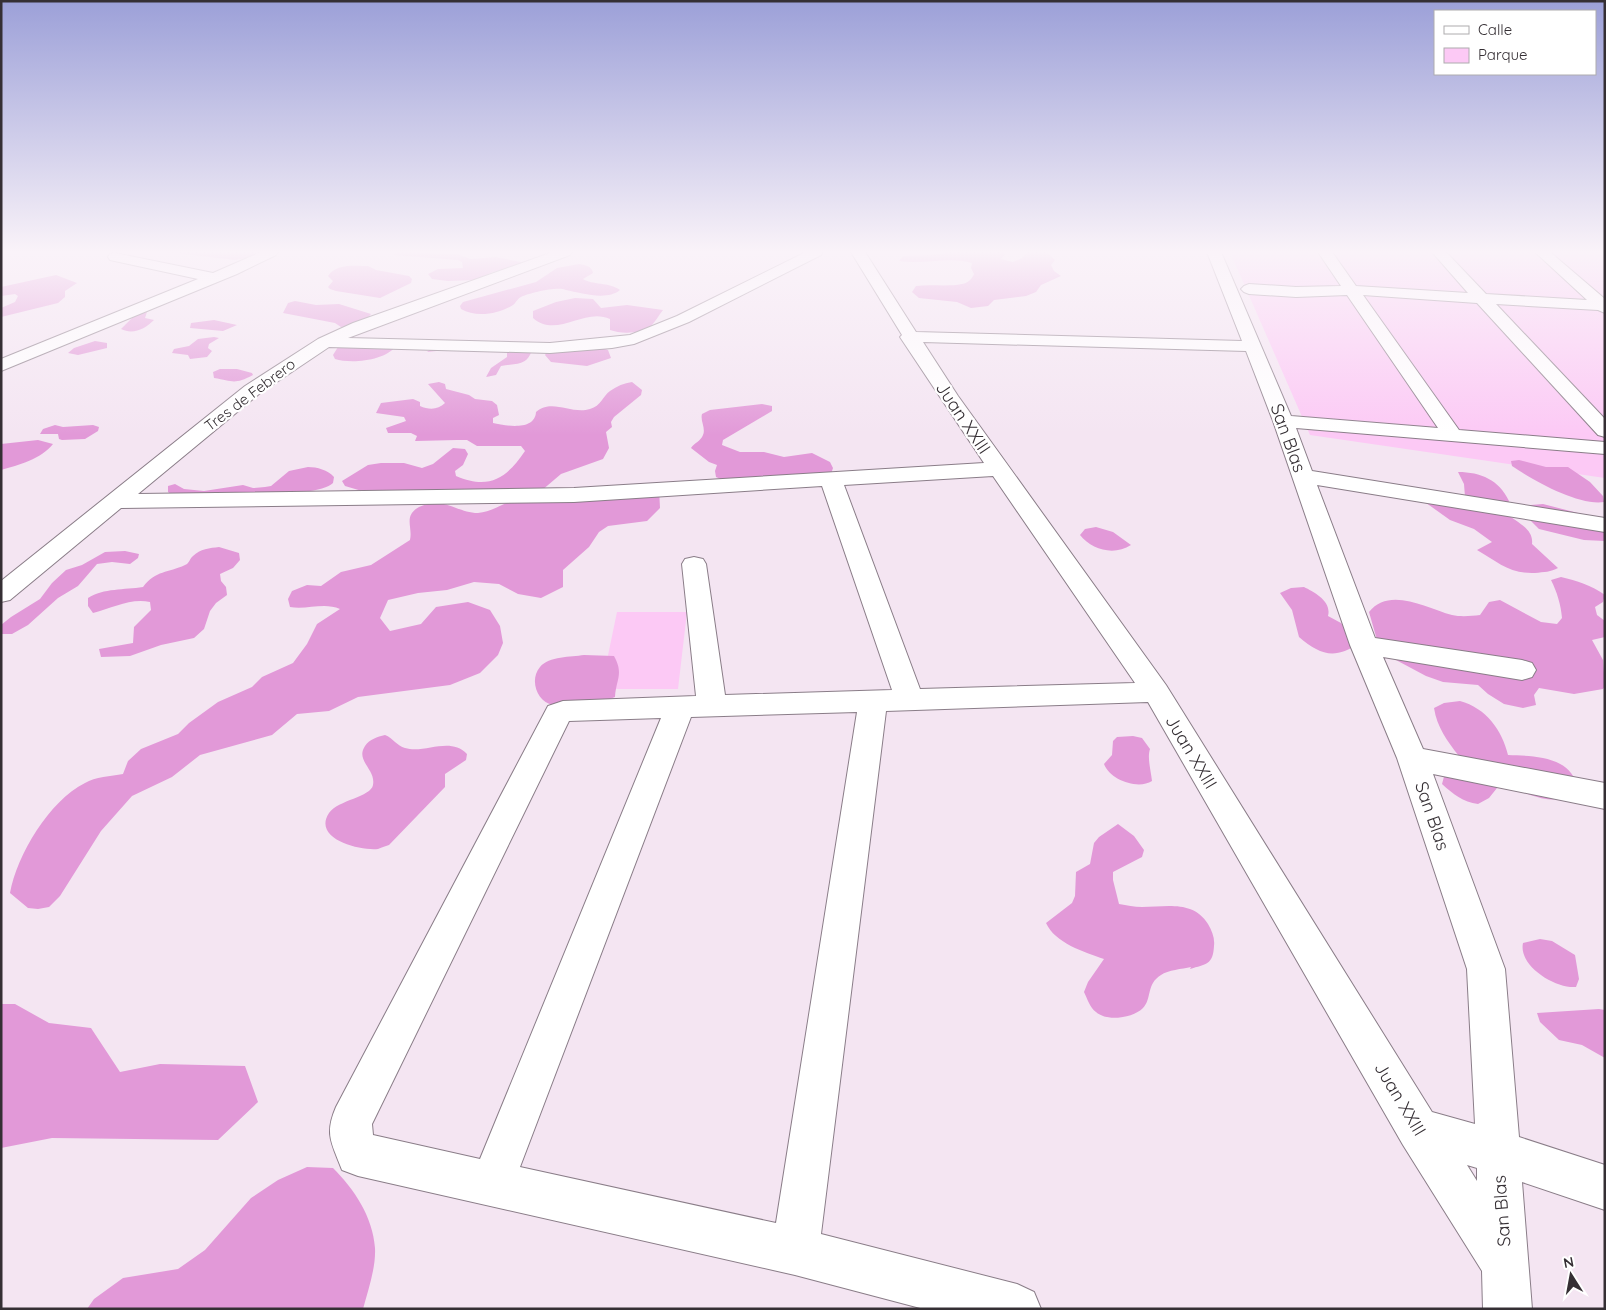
<svg xmlns="http://www.w3.org/2000/svg" width="1606" height="1310" font-family="Quicksand,sans-serif">
	<rect width="100%" height="100%" fill="#f4e5f2"/>
	<!-- green -->
	<path fill="#fcc9f5" d="M 1230,252 L 1605,252 L 1605,478 L 1310,435 Z
		M 617,612 L 687,612 L 678,689 L 601,689 Z"/>
	<!-- forest -->
	<path fill="#e299d8" d="M 166,252 L 267,252 L 252,257 L 235,260 Z
		M 397,252 L 457,254 L 471,259 L 496,257 L 521,262 L 520,265 L 510,269 L 493,272 L 475,280 L 448,281 L 432,279 L 428,274 L 438,269 L 463,268 L 462,262 L 458,260 L 393,255 Z
		M 951,252 L 1004,252 L 1005,254 L 1001,259 L 1013,262 L 1022,258 L 1027,252 L 1047,252 L 1055,260 L 1051,265 L 1054,271 L 1061,276 L 1041,285 L 1036,292 L 1026,296 L 994,300 L 988,306 L 971,308 L 957,302 L 919,298 L 912,292 L 916,286 C 931,284 948,287 962,284 C 968,283 972,279 974,274 L 971,268 L 972,263 C 949,256 923,265 899,261 L 903,256 L 932,255 Z
		M 579,264 C 585,265 592,266 593,273 L 583,279 C 592,285 609,282 620,290 C 607,301 581,293 566,290 C 558,286 529,293 521,297 C 517,299 516,303 513,305 C 499,314 476,318 461,309 L 460,306 L 463,302 L 536,282 L 557,268 Z
		M 368,266 L 376,270 L 409,276 L 412,279 L 411,283 L 380,298 L 336,291 L 330,289 L 328,287 L 333,281 L 328,276 C 336,263 356,266 368,266 Z
		M 56,275 L 77,283 L 65,291 L 65,297 L 58,303 L 1,317 L 1,308 L 15,302 L 18,296 L 15,294 L 1,296 L 1,287 Z
		M 575,298 L 593,299 L 601,308 L 627,305 L 663,310 C 659,315 655,322 651,326 C 641,334 621,334 610,330 L 610,319 C 584,307 557,339 533,318 L 533,311 L 556,302 Z
		M 295,301 L 316,305 L 339,304 L 371,314 C 365,323 352,326 341,327 L 335,323 L 283,313 L 288,303 Z
		M 147,312 L 145,318 L 154,320 C 145,329 133,335 121,329 L 135,315 Z
		M 214,320 L 237,325 L 223,331 L 190,328 L 191,323 Z
		M 214,337 L 219,338 L 209,344 L 208,348 L 212,351 L 207,357 L 190,359 L 188,355 L 172,353 L 174,349 L 189,346 L 198,339 Z
		M 95,341 L 107,343 L 107,348 L 78,355 L 68,353 L 74,348 Z
		M 396,346 C 385,361 351,364 335,359 L 333,355 L 338,347 Z
		M 432,348 L 532,349 C 528,367 514,363 501,366 L 496,375 L 486,377 L 491,368 L 507,357 L 507,352 L 501,350 L 455,349 L 427,352 Z
		M 602,348 L 608,350 L 611,358 L 587,366 L 551,362 L 545,355 L 547,351 Z
		M 220,369 L 237,369 L 252,373 L 253,375 C 234,385 233,381 214,378 L 213,372 Z
		M 439,382 L 445,384 L 446,389 L 469,395 L 475,399 L 492,401 L 497,405 L 499,415 L 493,418 L 493,423 C 506,426 535,431 536,412 C 552,398 572,415 590,409 C 601,406 603,396 610,391 C 617,386 624,383 632,382 L 642,390 L 641,395 L 614,417 L 611,422 L 612,427 L 606,432 L 609,448 L 603,459 L 561,474 L 541,491 L 460,493 L 440,489 L 404,497 L 372,494 L 345,486 L 342,481 L 368,465 L 381,463 L 404,463 L 422,468 L 433,464 L 453,448 L 465,449 L 468,454 L 463,465 L 455,471 L 456,476 C 489,490 506,479 525,451 L 521,446 L 477,446 L 467,440 L 457,440 L 415,441 L 417,436 L 411,433 L 388,433 L 386,428 L 406,421 L 404,417 L 376,413 L 381,403 L 413,399 L 420,402 L 420,406 C 429,410 438,410 445,403 L 428,384 Z
		M 762,404 L 772,406 L 772,411 L 723,440 L 722,445 L 740,452 L 764,452 L 784,457 L 812,453 L 830,462 L 833,468 L 831,474 L 725,481 L 716,477 L 715,471 L 717,465 L 709,462 L 691,448 C 694,443 701,441 703,435 C 706,428 700,421 702,414 L 710,410 Z
		M 55,425 L 63,427 L 93,425 L 99,427 L 98,431 L 85,439 L 62,440 L 59,439 L 58,434 L 40,434 L 43,429 Z
		M 38,440 L 53,444 C 41,459 19,465 1,470 L 1,444 Z
		M 1519,460 L 1546,467 L 1568,467 L 1590,482 L 1603,496 L 1604,502 C 1579,506 1534,481 1512,466 L 1511,461 Z
		M 308,467 C 317,467 328,470 334,477 L 333,483 C 316,500 199,494 171,494 L 168,492 L 168,486 L 175,484 L 184,489 L 204,491 L 243,485 L 253,488 L 265,487 L 271,486 L 289,471 Z
		M 1458,472 C 1481,472 1499,480 1509,501 L 1504,511 C 1514,522 1534,527 1532,544 L 1558,568 C 1551,572 1544,572 1535,573 C 1509,574 1498,562 1477,550 L 1492,542 L 1474,529 L 1450,520 L 1422,500 L 1465,497 L 1464,484 Z
		M 636,484 L 648,484 L 659,488 L 660,508 L 647,521 L 608,526 L 599,532 L 589,547 L 563,570 L 563,587 L 541,598 L 518,594 L 499,584 L 474,582 L 447,590 L 418,593 L 388,600 L 380,618 L 390,631 L 421,624 L 436,607 L 468,602 L 490,610 L 500,626 L 503,643 L 498,655 L 480,673 L 450,685 L 358,697 L 329,711 L 297,714 L 272,735 L 200,755 L 172,777 L 132,796 L 101,831 L 60,896 L 49,907 L 38,909 L 28,908 L 10,893 C 17,855 49,801 85,783 C 95,777 111,776 123,774 L 128,761 L 141,749 L 178,734 L 189,723 L 218,702 L 252,687 L 262,677 L 293,663 L 307,644 L 317,624 L 340,609 C 324,602 307,610 290,607 L 288,599 L 292,591 L 307,585 L 321,586 L 341,572 L 371,565 L 410,540 C 413,527 403,516 419,507 C 444,495 456,513 478,513 C 491,512 502,504 514,500 C 526,497 540,497 552,495 C 580,491 608,486 636,484 Z
		M 1543,504 L 1605,520 L 1605,541 L 1584,540 L 1539,529 L 1525,515 L 1531,505 Z
		M 1096,527 L 1113,532 L 1131,545 C 1114,556 1092,550 1080,535 L 1085,529 Z
		M 219,547 L 239,553 L 240,560 L 233,568 L 220,574 L 221,581 L 226,587 L 227,595 L 216,603 L 210,611 L 204,629 L 194,638 L 161,645 L 130,656 L 101,657 L 99,649 L 133,643 L 134,627 L 151,610 L 150,602 C 130,598 113,608 93,613 L 88,606 L 88,598 C 104,588 124,590 143,587 C 156,570 168,573 185,565 C 190,563 189,559 193,556 C 200,549 210,548 219,547 Z
		M 125,551 L 139,554 L 138,558 L 130,564 L 112,562 L 97,564 L 78,586 L 58,598 L 28,625 L 12,634 L 1,634 L 1,625 L 11,617 L 40,599 L 52,583 L 66,570 L 82,565 L 105,552 Z
		M 1561,577 C 1577,581 1591,585 1605,595 L 1603,602 L 1595,607 L 1597,615 L 1605,621 L 1605,637 L 1592,640 L 1603,660 L 1605,686 L 1603,689 L 1574,694 L 1539,688 L 1534,695 L 1536,705 L 1523,708 L 1504,704 L 1488,694 L 1478,685 L 1443,682 L 1426,676 L 1396,660 L 1377,640 L 1369,612 C 1389,586 1427,608 1452,615 C 1461,617 1471,616 1480,615 L 1489,602 L 1500,600 L 1541,622 L 1557,624 L 1562,618 C 1561,605 1557,592 1551,580 Z
		M 1304,587 C 1314,592 1332,601 1328,616 L 1341,623 L 1359,643 C 1335,660 1320,655 1299,637 L 1292,610 L 1280,593 L 1291,588 Z
		M 584,655 L 614,656 C 624,674 616,679 615,697 C 610,699 605,701 600,702 C 593,704 559,706 553,705 C 537,702 529,680 540,667 C 549,656 571,657 584,655 Z
		M 1460,701 C 1486,708 1502,730 1508,755 C 1532,756 1567,755 1577,784 C 1571,788 1564,795 1558,798 C 1544,805 1515,785 1497,788 L 1489,798 L 1478,804 C 1463,802 1453,794 1442,784 L 1445,773 L 1459,756 C 1447,741 1437,727 1434,708 L 1444,703 Z
		M 385,735 C 393,738 397,746 405,748 C 425,754 450,736 467,754 L 466,760 L 445,774 L 445,787 L 389,845 C 385,846 381,848 378,849 C 360,851 312,839 329,813 C 338,800 371,797 373,785 C 376,769 355,761 365,746 C 370,739 377,737 385,735 Z
		M 1133,736 L 1142,738 L 1150,749 C 1147,758 1151,771 1152,781 C 1138,790 1110,780 1104,764 L 1112,755 L 1113,741 L 1117,737 Z
		M 1118,824 L 1134,836 L 1144,850 L 1142,857 L 1113,872 L 1113,880 L 1119,904 C 1127,905 1134,907 1142,907 C 1166,907 1193,900 1208,924 C 1212,931 1215,938 1214,946 C 1213,965 1206,964 1190,969 L 1191,967 C 1182,969 1168,970 1161,975 C 1146,984 1152,999 1143,1008 C 1133,1018 1107,1022 1096,1012 C 1090,1008 1087,998 1084,992 L 1088,982 L 1104,959 C 1084,952 1055,943 1046,923 L 1072,903 L 1075,896 L 1076,872 L 1090,864 L 1094,843 L 1099,837 Z
		M 1540,939 L 1552,941 L 1575,955 L 1579,979 L 1576,987 C 1556,989 1518,966 1523,943 Z
		M 1,1004 L 15,1004 L 49,1023 L 91,1028 L 120,1072 L 160,1064 L 245,1066 L 258,1102 L 218,1140 L 52,1138 L 1,1148 Z
		M 1599,1009 L 1605,1010 L 1605,1058 L 1582,1045 L 1559,1040 L 1540,1022 L 1537,1013 Z
		M 307,1167 L 333,1168 C 354,1189 373,1217 375,1248 C 376,1268 368,1290 363,1309 L 87,1309 L 94,1299 L 123,1278 L 178,1269 L 205,1250 L 251,1198 L 278,1180 Z"/>
	<g fill="none" stroke-linecap="round" stroke-linejoin="round">
		<defs>
			<path id="minor" d="M 261,252 L 278,252 L 276,255 L 237,274 L 1,371 L 1,359 L 198,279 L 110,260 L 108,257 L 110,254 L 115,253 L 213,273 Z
				M 553,252 L 572,252 L 570,255 L 348,338 L 550,343 L 630,335 L 677,316 L 806,252 L 823,252 L 821,255 L 689,322 L 634,344 L 612,348 L 550,353 L 329,347 L 259,394 L 138,494 L 574,488 L 984,463 L 900,337 L 902,335 L 851,252 L 865,252 L 916,332 L 1242,341 L 1207,252 L 1221,252 L 1291,416 L 1438,428 L 1347,295 L 1296,297 L 1249,294 L 1244,292 L 1241,289 L 1244,286 L 1249,284 L 1296,287 L 1341,286 L 1318,252 L 1332,252 L 1356,286 L 1468,293 L 1432,252 L 1446,252 L 1486,294 L 1587,300 L 1535,252 L 1550,252 L 1605,299 L 1605,313 L 1598,310 L 1496,304 L 1605,419 L 1605,437 L 1598,435 L 1477,303 L 1363,295 L 1459,430 L 1605,442 L 1605,454 L 1296,428 L 1312,471 L 1605,518 L 1605,532 L 1317,485 L 1375,638 L 1522,660 L 1532,663 L 1536,670 L 1532,677 L 1522,680 L 1383,657 L 1423,749 L 1605,783 L 1605,809 L 1433,774 L 1505,969 L 1519,1137 L 1605,1165 L 1605,1210 L 1522,1182 L 1532,1309 L 1483,1309 L 1482,1271 L 1403,1145 L 1148,702 L 886,711 L 821,1234 L 1017,1284 L 1034,1292 L 1041,1309 L 924,1309 L 795,1275 L 358,1176 L 342,1170 C 332,1143 324,1135 336,1107 L 548,706 L 563,701 L 696,696 L 682,564 L 685,559 L 694,557 L 703,559 L 706,564 L 725,695 L 892,690 L 822,486 L 574,502 L 121,508 L 10,600 L 1,602 L 1,581 L 245,386 L 318,339 L 353,323 ZM 923,342 L 1246,351 L 1273,421 L 1350,645 L 1397,758 L 1467,969 L 1475,1124 L 1432,1112 L 1166,685 L 958,396 ZM 993,476 L 1135,683 L 920,689 L 844,485 ZM 857,712 L 776,1223 L 520,1167 L 691,717 ZM 661,718 L 480,1159 L 373,1135 L 372,1124 L 569,721 ZM 1467,1165 L 1477,1168 L 1477,1181 Z"/>
		</defs>
		<!-- minor casing -->
		<use href="#minor" stroke="#8a7d88" stroke-width="2"/>
		<!-- minor -->
		<use href="#minor" fill="#fff" fill-rule="evenodd"/>
	</g>
	<!-- sky -->
	<linearGradient id="sky" x2="0" y2="1"><stop stop-color="#9ca0d8"/><stop offset="0.58" stop-color="#faf3f9"/><stop offset="1" stop-color="#faf3f9" stop-opacity="0"/></linearGradient>
	<rect width="1606" height="435" fill="url(#sky)"/>
	<g text-anchor="middle" stroke-width="4.5" stroke-linejoin="round" paint-order="stroke">
		<!-- far-street labels -->
		<g font-size="15" fill="#352f34" stroke="#fff">
			<text transform="translate(250 395) rotate(-37)" y="5">Tres de Febrero</text>
		</g>
		<!-- street labels -->
		<g font-size="18" fill="#352f34" stroke="#fff">
			<text transform="translate(963 418) rotate(56)" y="6">Juan XXIII</text>
			<text transform="translate(1288 438) rotate(70)" y="6">San Blas</text>
			<text transform="translate(1191 752) rotate(59)" y="6">Juan XXIII</text>
			<text transform="translate(1432 816) rotate(71)" y="6">San Blas</text>
			<text transform="translate(1400 1099) rotate(59)" y="6">Juan XXIII</text>
			<text transform="translate(1502 1211) rotate(-94)" y="6">San Blas</text>
		</g>
	</g>
	<!-- border -->
	<rect width="1606" height="1310" fill="none" stroke="#352f34" stroke-width="5"/>
	<!-- legend -->
	<rect x="1434" y="10" width="162" height="65" fill="#ffffff" stroke="#aeacae"/>
	<rect x="1444" y="26" width="25" height="8" fill="#ffffff" stroke="#aeacae"/>
	<text x="1478" y="35" font-size="15" fill="#352f34">Calle</text>
	<rect x="1444" y="48" width="25" height="15" fill="#fcc9f5" stroke="#aeacae"/>
	<text x="1478" y="60" font-size="15" fill="#352f34">Parque</text>
	<!-- north arrow -->
	<g transform="translate(1571 1275) rotate(349)" stroke="#ffffff" stroke-width="4" paint-order="stroke">
	<path d="M0-4L9 19L0 12L-9 19Z" fill="#352f34"/>
	<text y="-8" font-size="14" font-weight="bold" text-anchor="middle" fill="#352f34">N</text>
	</g>
</svg>
